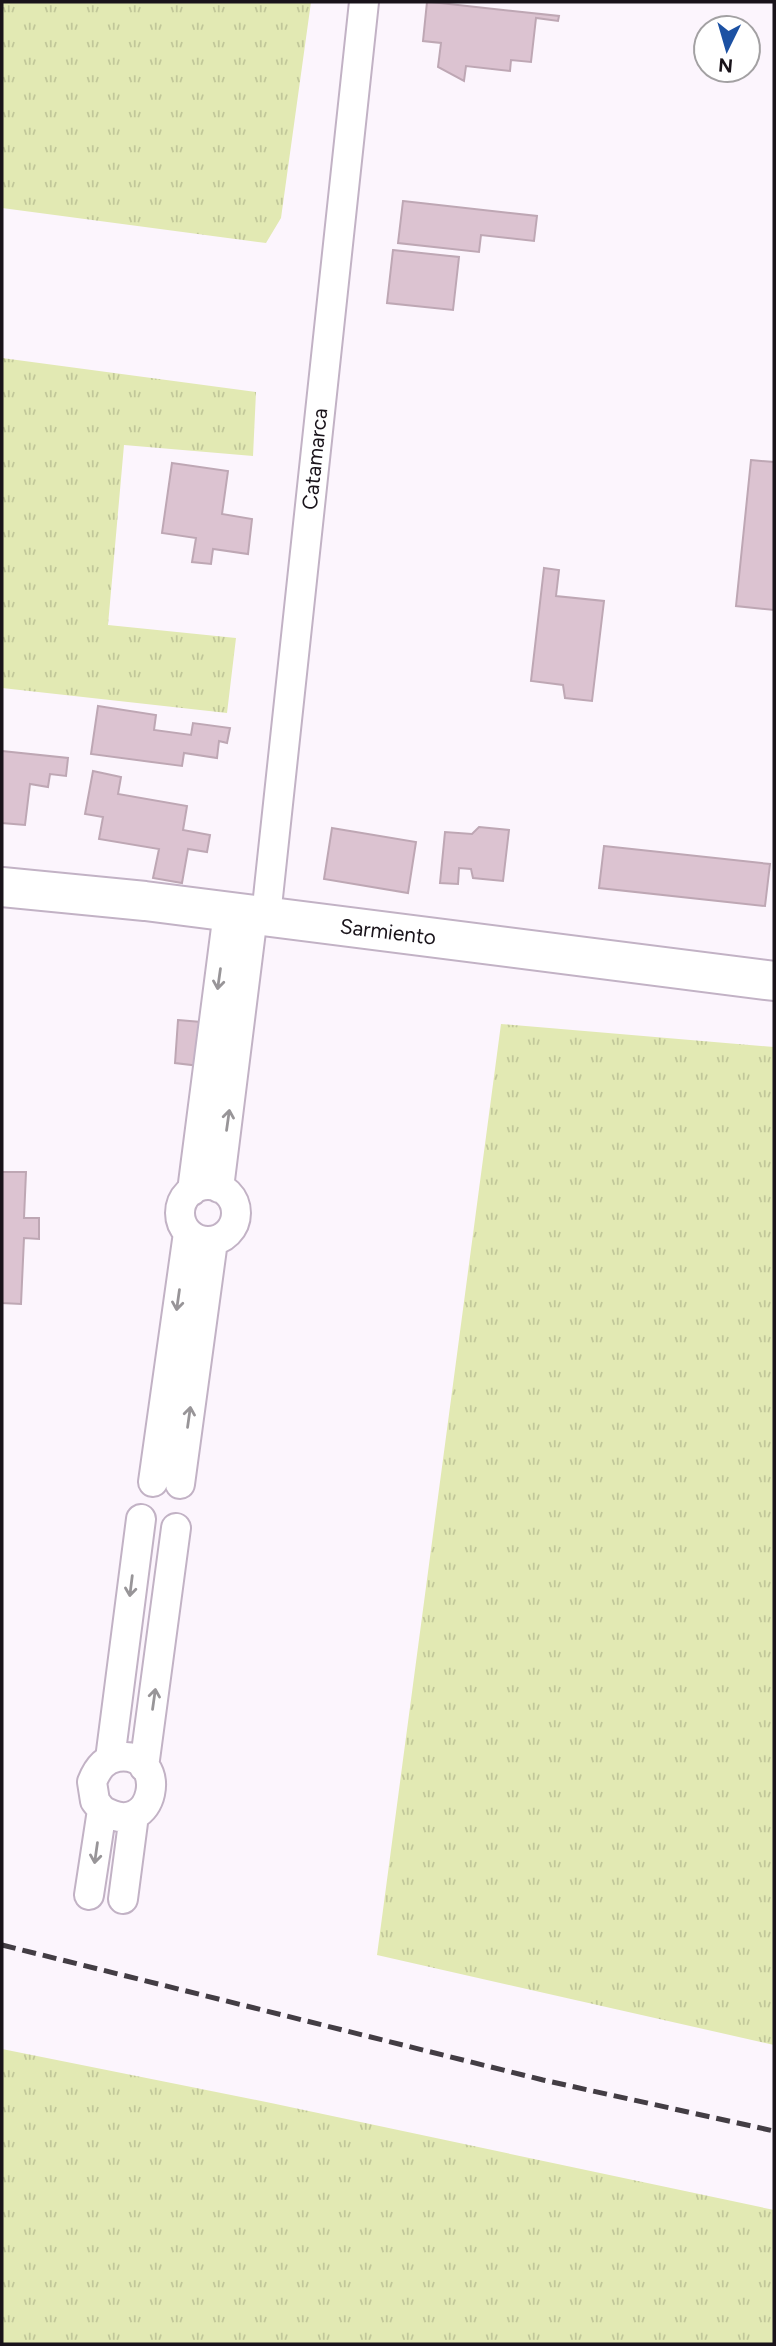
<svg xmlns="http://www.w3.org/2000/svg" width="776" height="2346" font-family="Figtree,sans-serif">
	<defs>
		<pattern id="grass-tufts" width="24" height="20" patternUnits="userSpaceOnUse" patternTransform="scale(1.75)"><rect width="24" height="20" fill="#e2e9b3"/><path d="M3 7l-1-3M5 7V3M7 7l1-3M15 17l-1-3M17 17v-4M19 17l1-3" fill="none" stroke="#c1c799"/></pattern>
	</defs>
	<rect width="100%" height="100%" fill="#fcf5fd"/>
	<!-- grass -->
	<path fill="url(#grass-tufts)" d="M 2,2 L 311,2 L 281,218 L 266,243 L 2,208 Z
		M 2,358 L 256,392 L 253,456 L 124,445 L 108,625 L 236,638 L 227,713 L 2,688 Z
		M 501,1024 L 774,1047 L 774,2045 L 377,1955 Z
		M 2,2049 L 271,2103 L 774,2210 L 774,2344 L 2,2344 Z"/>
	<!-- building -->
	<path fill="#dcc3d1" stroke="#bea7b4" stroke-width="2" d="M 427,2 L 431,2 L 559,16 L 558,21 L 536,18 L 531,62 L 511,60 L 510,71 L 466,66 L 464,81 L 438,67 L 441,43 L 423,41 Z
		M 403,201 L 537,216 L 534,241 L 481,235 L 479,252 L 398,243 Z
		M 393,250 L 459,257 L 453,310 L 387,303 Z
		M 751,460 L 774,462 L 774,610 L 736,606 Z
		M 172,463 L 228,471 L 222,514 L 252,519 L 248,554 L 213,549 L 211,564 L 192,562 L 196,538 L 162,533 Z
		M 544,568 L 559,570 L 556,596 L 604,601 L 592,701 L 565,698 L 563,685 L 531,681 Z
		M 98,706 L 156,715 L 154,730 L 191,735 L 193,723 L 230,728 L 227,743 L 219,741 L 217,758 L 184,753 L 182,766 L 91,754 Z
		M 2,751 L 68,758 L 66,776 L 50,774 L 48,787 L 30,784 L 25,825 L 2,823 Z
		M 93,771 L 121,777 L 118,794 L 187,806 L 183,830 L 210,835 L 207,852 L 188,849 L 182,883 L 153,878 L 159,849 L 99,839 L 103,817 L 85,814 Z
		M 479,827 L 509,830 L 503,881 L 473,878 L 471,869 L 459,868 L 458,884 L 440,883 L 445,832 L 472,834 Z
		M 332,828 L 416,842 L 408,893 L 324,879 Z
		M 604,846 L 770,864 L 765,906 L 599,888 Z
		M 178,1020 L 213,1023 L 234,1070 L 175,1063 Z
		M 2,1172 L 26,1172 L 24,1218 L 39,1218 L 39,1239 L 24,1238 L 21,1304 L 2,1303 Z"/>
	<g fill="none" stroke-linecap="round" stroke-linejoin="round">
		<defs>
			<path id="street" d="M 266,916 L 364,2
				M180 1213a28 28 0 1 1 56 0a28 28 0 1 1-56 0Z
				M 219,1188 L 253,915
				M 192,1191 L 228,912
				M 153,1482 L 188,1233
				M 180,1484 L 213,1241
				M 110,1759 L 141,1519
				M 144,1767 L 176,1528
				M 89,1895 L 102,1810 L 95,1801 L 92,1782 C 97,1769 104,1759 118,1757 C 171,1750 156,1843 102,1810
				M 123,1899 L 134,1815"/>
			<path id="secondary" d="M 2,887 L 145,901 L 774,981"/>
		</defs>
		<!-- street casing -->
		<use href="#street" stroke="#c2b2c5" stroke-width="32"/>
		<!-- secondary casing -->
		<use href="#secondary" stroke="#c2b2c5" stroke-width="42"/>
		<!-- street -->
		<use href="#street" stroke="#fff" stroke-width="28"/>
		<!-- secondary -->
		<use href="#secondary" stroke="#fff" stroke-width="38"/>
		<!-- rail -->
		<path stroke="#433d44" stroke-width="5" stroke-dasharray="14 7" stroke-linecap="butt" d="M 2,1945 L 543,2080 L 774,2131"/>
	</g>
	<!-- one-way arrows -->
	<defs><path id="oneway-shaft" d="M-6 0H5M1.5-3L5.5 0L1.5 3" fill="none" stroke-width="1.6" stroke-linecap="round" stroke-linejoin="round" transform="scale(1.75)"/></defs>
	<g stroke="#989598">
		<use href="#oneway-shaft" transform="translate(219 979) rotate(98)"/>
		<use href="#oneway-shaft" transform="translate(228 1120) rotate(-82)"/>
		<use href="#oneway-shaft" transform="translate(178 1300) rotate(98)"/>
		<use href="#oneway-shaft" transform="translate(189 1417) rotate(-82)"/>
		<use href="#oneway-shaft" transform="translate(131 1586) rotate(97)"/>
		<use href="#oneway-shaft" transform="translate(154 1699) rotate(-82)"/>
		<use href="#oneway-shaft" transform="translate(96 1853) rotate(98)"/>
	</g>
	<g text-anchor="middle" stroke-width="7" stroke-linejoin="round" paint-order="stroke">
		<!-- street labels -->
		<g font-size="21" fill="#19131a" stroke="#fff">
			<text transform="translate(315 459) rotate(-84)" y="7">Catamarca</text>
			<text transform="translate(388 932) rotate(7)" y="7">Sarmiento</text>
		</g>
	</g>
	<!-- border -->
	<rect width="776" height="2346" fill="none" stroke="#19131a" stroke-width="7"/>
	<!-- north arrow -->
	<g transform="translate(727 49) rotate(185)"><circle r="33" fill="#ffffff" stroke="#a3a1a3" stroke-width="2"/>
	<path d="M0-5L12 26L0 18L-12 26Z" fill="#1c51a3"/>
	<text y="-10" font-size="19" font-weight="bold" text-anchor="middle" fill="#19131a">N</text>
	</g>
</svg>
